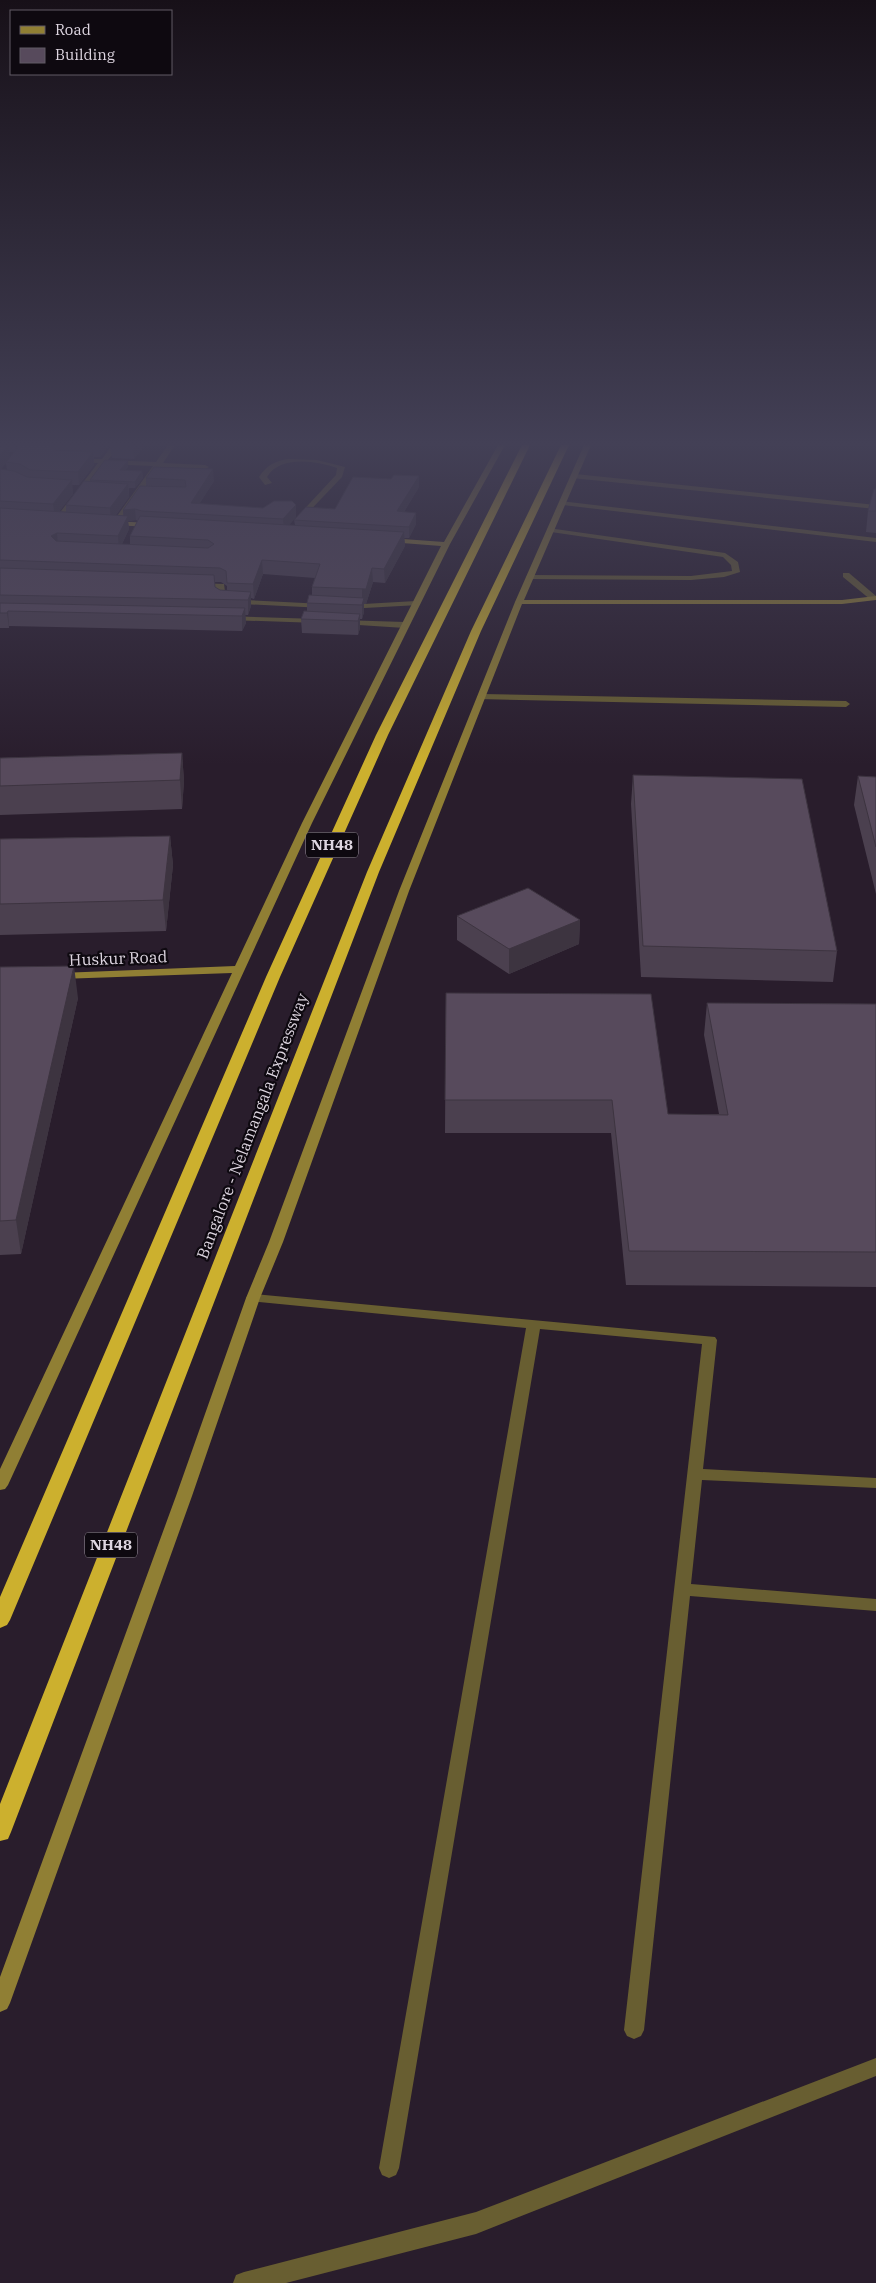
<svg xmlns="http://www.w3.org/2000/svg" width="876" height="2283" font-family="'IBM Plex Serif',serif">
	<rect width="100%" height="100%" fill="#291d2c"/>
	<g fill="none" stroke-linecap="round" stroke-linejoin="round">
		<!-- street -->
		<path fill="#685e31" fill-rule="evenodd" d="M 112,445 L 119,445 L 108,460 L 156,462 L 168,445 L 175,445 L 163,463 L 205,465 L 209,467 L 205,469 L 160,467 L 119,525 L 116,525 L 112,523 L 153,466 L 105,464 L 61,523 L 55,523 L 55,519 L 98,463 L 77,462 L 75,461 L 75,459 L 102,459 Z
			M 288,459 L 317,460 L 345,467 L 342,477 L 299,522 L 295,520 L 296,518 L 336,475 L 337,468 C 317,461 280,455 267,477 L 272,483 L 265,485 L 259,477 C 267,465 275,461 288,459 Z
			M 575,474 L 876,505 L 876,509 L 572,478 L 571,476 Z
			M 560,501 L 876,538 L 876,542 L 563,505 L 560,505 Z
			M 548,528 L 725,553 L 738,562 L 740,572 L 724,577 L 691,580 L 527,579 L 526,577 L 530,575 L 691,576 L 732,571 L 731,565 L 723,557 L 551,532 L 547,530 Z
			M 843,573 L 849,573 L 876,596 L 876,600 L 871,600 L 843,577 Z
			M 196,583 L 224,584 L 226,599 L 324,604 L 328,606 L 324,608 L 222,603 L 218,601 L 217,588 L 199,587 L 196,587 Z
			M 416,601 L 420,603 L 419,605 L 346,609 L 342,607 L 346,605 Z
			M 225,616 L 318,619 L 322,621 L 318,623 L 228,620 L 224,618 Z
			M 340,620 L 405,622 L 409,625 L 405,628 L 343,624 L 340,624 Z
			M 481,694 L 846,701 L 850,704 L 846,707 L 478,699 L 477,697 Z
			M 253,1294 L 715,1337 L 717,1340 L 703,1469 L 876,1478 L 876,1488 L 702,1480 L 691,1584 L 876,1599 L 876,1611 L 690,1596 L 644,2030 L 641,2036 L 634,2039 L 627,2036 L 624,2030 L 702,1344 L 540,1329 L 399,2168 L 396,2175 L 389,2178 L 382,2175 L 379,2168 L 526,1328 L 248,1301 L 246,1298 L 248,1295 Z
			M 876,2058 L 876,2076 L 476,2234 L 286,2283 L 233,2283 L 236,2275 L 244,2272 L 476,2212 Z"/>
		<!-- secondary -->
		<path fill="#907f34" fill-rule="evenodd" d="M 498,445 L 505,445 L 450,544 L 312,823 L 8,1485 L 5,1489 L 0,1490 L 0,1469 L 232,973 L 60,979 L 54,976 L 60,973 L 235,966 L 302,823 L 441,546 L 389,542 L 385,540 L 389,538 L 444,542 Z
			M 584,445 L 591,445 L 524,600 L 842,600 L 876,596 L 876,600 L 842,604 L 522,604 L 409,891 L 283,1242 L 260,1298 L 192,1496 L 10,2003 L 7,2009 L 0,2012 L 0,1977 L 176,1496 L 246,1298 L 269,1242 L 399,891 L 515,602 Z
			M 109,521 L 152,523 L 156,525 L 152,527 L 112,525 L 108,523 Z"/>
		<!-- highway -->
		<path fill="#ccb02e" fill-rule="evenodd" d="M 522,445 L 530,445 L 388,735 L 280,977 L 10,1620 L 7,1625 L 0,1628 L 0,1597 L 266,977 L 376,735 Z
			M 561,445 L 569,445 L 481,631 L 379,872 L 11,1832 L 8,1839 L 0,1841 L 0,1804 L 367,872 L 471,631 Z"/>
	</g>
	<!-- wall -->
	<path fill="#4b404f" fill-rule="evenodd" d="M 0,445 L 109,445 L 100,457 L 94,457 L 94,465 L 79,485 L 72,485 L 73,494 L 59,511 L 66,512 L 66,505 L 90,482 L 90,480 L 128,467 L 125,470 L 142,471 L 143,478 L 135,488 L 129,488 L 129,497 L 116,515 L 123,515 L 123,510 L 146,486 L 146,478 L 214,481 L 199,504 L 296,517 L 289,525 L 295,525 L 294,520 L 419,487 L 404,512 L 416,524 L 409,538 L 404,538 L 405,546 L 385,583 L 373,582 L 366,604 L 364,604 L 364,612 L 362,619 L 360,619 L 360,628 L 358,635 L 302,633 L 301,619 L 307,611 L 307,603 L 312,596 L 312,587 L 315,578 L 263,574 L 254,599 L 251,598 L 251,606 L 248,615 L 245,615 L 246,623 L 242,631 L 9,626 L 9,628 L 0,628 ZM 9,452 L 15,452 L 10,458 ZM 6,463 L 7,470 L 1,469 ZM 136,520 L 138,521 L 130,536 L 130,544 L 122,544 L 129,529 L 128,521 ZM 215,582 L 221,582 L 227,586 L 227,590 L 220,590 L 215,587 Z
		M 110,445 L 142,445 L 142,449 L 134,459 L 112,458 Z
		M 876,487 L 876,533 L 866,532 L 868,511 Z
		M 182,753 L 184,781 L 182,809 L 0,815 L 0,758 Z
		M 633,775 L 837,951 L 833,982 L 641,977 L 631,804 Z
		M 858,776 L 876,777 L 876,894 L 854,805 Z
		M 170,836 L 173,865 L 166,931 L 0,935 L 0,839 Z
		M 457,916 L 580,920 L 579,944 L 509,974 L 457,940 Z
		M 0,967 L 78,998 L 21,1254 L 0,1255 Z
		M 446,993 L 668,1114 L 719,1114 L 704,1035 L 707,1003 L 876,1004 L 876,1287 L 626,1285 L 611,1133 L 445,1133 Z"/>
	<!-- shaded-wall -->
	<path fill="#3d3440" d="M 15,445 L 22,445 L 16,452 Z
		M 99,445 L 109,445 L 100,457 Z
		M 134,445 L 142,445 L 142,449 L 134,459 L 133,446 Z
		M 8,446 L 10,460 L 6,462 L 6,463 L 0,470 L 0,455 Z
		M 93,452 L 94,465 L 79,485 L 78,472 Z
		M 128,461 L 128,467 L 120,477 L 120,470 Z
		M 213,469 L 214,481 L 193,514 L 191,503 Z
		M 142,471 L 143,478 L 135,488 L 135,482 Z
		M 419,476 L 419,487 L 397,523 L 397,511 Z
		M 72,480 L 73,494 L 55,517 L 53,504 Z
		M 128,484 L 129,497 L 111,521 L 110,508 Z
		M 296,505 L 296,517 L 284,531 L 283,519 Z
		M 135,509 L 136,520 L 128,521 L 129,529 L 119,550 L 118,536 L 124,521 L 123,510 Z
		M 416,513 L 416,524 L 409,538 L 409,527 Z
		M 404,532 L 405,546 L 385,583 L 384,569 Z
		M 57,533 L 58,547 L 51,536 Z
		M 262,560 L 263,574 L 254,599 L 253,584 Z
		M 372,568 L 373,582 L 366,604 L 364,604 L 364,612 L 362,619 L 362,589 Z
		M 251,592 L 251,606 L 248,615 L 248,600 Z
		M 245,608 L 246,623 L 242,631 L 242,616 Z
		M 8,611 L 9,626 L 9,628 L 7,613 Z
		M 360,614 L 360,628 L 358,635 L 358,621 Z
		M 182,753 L 184,781 L 182,809 L 180,780 Z
		M 170,836 L 173,865 L 166,931 L 163,900 Z
		M 580,920 L 579,944 L 509,974 L 509,949 Z
		M 74,966 L 78,998 L 21,1254 L 16,1220 Z"/>
	<!-- building -->
	<path fill="#574a5c" stroke="#3d3440" d="M 20,445 L 51,445 L 51,447 L 55,450 L 93,452 L 78,472 L 30,470 L 20,464 L 6,462 Z
		M 110,445 L 134,445 L 133,446 Z
		M 0,446 L 8,446 L 0,455 Z
		M 105,460 L 128,461 L 120,470 L 142,471 L 135,482 L 90,480 Z
		M 154,467 L 213,469 L 191,503 L 263,508 L 274,501 L 292,501 L 296,505 L 283,519 L 142,511 L 135,509 L 123,510 L 140,486 L 186,487 L 185,480 L 146,478 Z
		M 0,469 L 14,471 L 27,477 L 72,480 L 53,504 L 0,501 Z
		M 394,475 L 419,476 L 397,511 L 416,513 L 409,527 L 294,520 L 306,507 L 335,509 L 353,477 L 391,479 Z
		M 84,481 L 128,484 L 110,508 L 66,505 Z
		M 874,489 L 876,489 L 876,511 L 868,511 Z
		M 0,508 L 128,516 L 118,536 L 57,533 L 51,536 L 56,541 L 208,548 L 214,544 L 208,540 L 130,536 L 140,516 L 404,532 L 384,569 L 372,568 L 366,589 L 312,587 L 320,564 L 262,560 L 253,584 L 227,583 L 226,571 L 220,568 L 0,560 Z
		M 0,568 L 214,575 L 215,587 L 220,590 L 251,592 L 248,600 L 0,595 Z
		M 309,595 L 364,598 L 362,605 L 307,603 Z
		M 0,603 L 245,608 L 242,616 L 8,611 L 7,613 L 0,613 Z
		M 304,611 L 360,614 L 358,621 L 301,619 Z
		M 182,753 L 180,780 L 0,786 L 0,758 Z
		M 633,775 L 802,779 L 837,951 L 643,946 Z
		M 858,776 L 876,777 L 876,847 Z
		M 170,836 L 163,900 L 0,904 L 0,839 Z
		M 528,888 L 580,920 L 509,949 L 457,916 Z
		M 74,966 L 16,1220 L 0,1221 L 0,967 Z
		M 446,993 L 651,994 L 668,1114 L 728,1115 L 707,1003 L 876,1004 L 876,1252 L 629,1251 L 612,1100 L 445,1100 Z"/>
	<!-- sky -->
	<linearGradient id="sky" x2="0" y2="1"><stop stop-color="#171018"/><stop offset="0.58" stop-color="#434056"/><stop offset="1" stop-color="#434056" stop-opacity="0"/></linearGradient>
	<rect width="876" height="765" fill="url(#sky)"/>
	<g text-anchor="middle" stroke-width="4.5" stroke-linejoin="round" paint-order="stroke">
		<!-- shield labels -->
		<g fill="#0e0910" stroke="#a098a2" stroke-width="1">
			<rect x="306" y="832.5" width="52" height="25" rx="4"/>
			<rect x="85" y="1532.5" width="52" height="25" rx="4"/>
		</g>
		<g font-size="15" font-weight="bold" fill="#ded6e1">
			<text x="332" y="850">NH48</text>
			<text x="111" y="1550">NH48</text>
		</g>
		<!-- street labels -->
		<g font-size="16" fill="#ded6e1" stroke="#0e0910">
			<text transform="translate(118 958) rotate(-2)" y="6">Huskur Road</text>
			<text transform="translate(252 1126) rotate(-69)" y="6">Bangalore - Nelamangala Expressway</text>
		</g>
	</g>
	<!-- legend -->
	<rect x="10" y="10" width="162" height="65" fill="#0e0910" stroke="#615b64"/>
	<rect x="20" y="26" width="25" height="8" fill="#907f34" stroke="#615b64"/>
	<text x="55" y="35" font-size="15" fill="#ded6e1">Road</text>
	<rect x="20" y="48" width="25" height="15" fill="#574a5c" stroke="#615b64"/>
	<text x="55" y="60" font-size="15" fill="#ded6e1">Building</text>
</svg>
